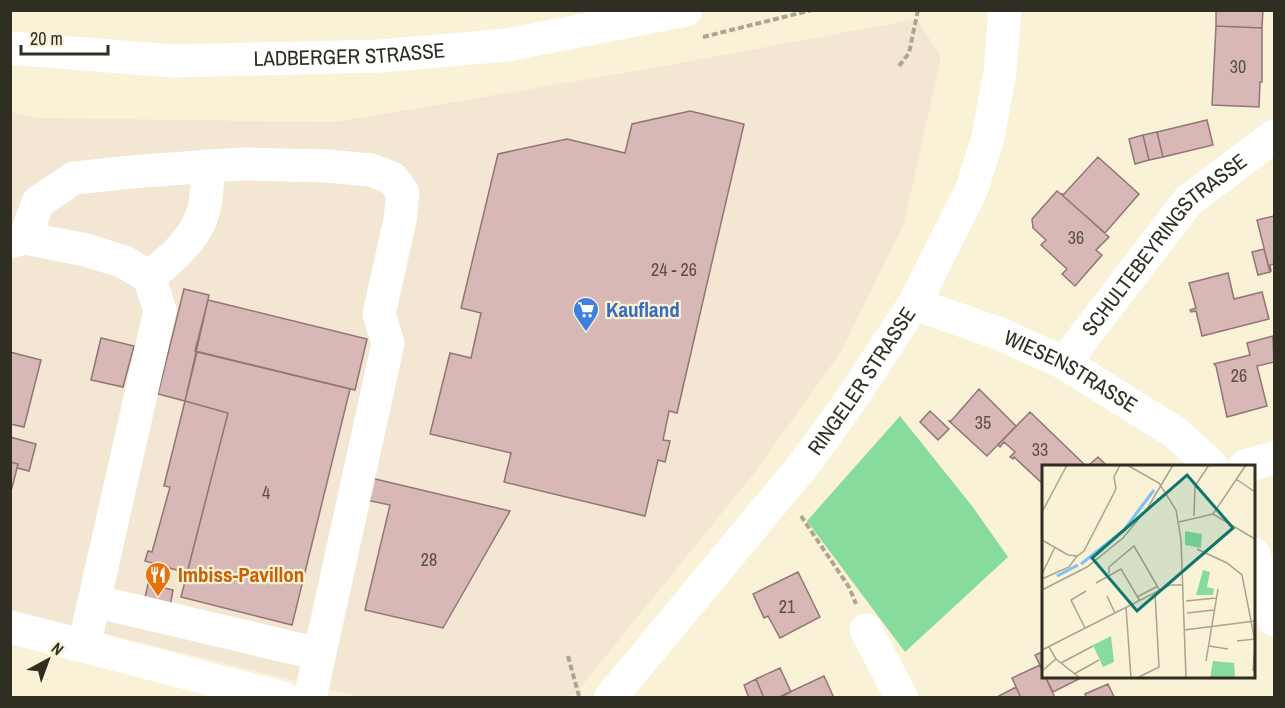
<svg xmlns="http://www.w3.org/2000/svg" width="1285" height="708" font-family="'Archivo Narrow',sans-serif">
	<rect width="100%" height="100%" fill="#f9f2d7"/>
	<!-- commercial -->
	<path fill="#f3e6d2" d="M 917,19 L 941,57 L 904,223 L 841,352 L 755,472 L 575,694 L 562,697 L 360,697 L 11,610 L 10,112 L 36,118 L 334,122 L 637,71 Z"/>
	<!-- green -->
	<path fill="#87db9d" d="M 900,416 L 972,506 L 1008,557 L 905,652 L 807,521 Z"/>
	<!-- building -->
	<path fill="#d7b8b6" stroke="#927574" stroke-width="1.5" d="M 1216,10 L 1263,10 L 1262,28 L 1216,26 Z
		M 1216,26 L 1262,28 L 1262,82 L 1260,82 L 1259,107 L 1212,105 Z
		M 690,111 L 744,124 L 677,413 L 669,411 L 663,440 L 670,441 L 665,462 L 658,460 L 645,516 L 504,482 L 511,453 L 430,434 L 450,353 L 471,358 L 481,313 L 461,308 L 498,154 L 567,139 L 625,153 L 632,124 Z
		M 1207,120 L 1213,145 L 1163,157 L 1157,132 Z
		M 1157,132 L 1163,157 L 1149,160 L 1143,135 Z
		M 1143,135 L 1149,160 L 1135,164 L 1129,139 Z
		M 1098,157 L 1139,194 L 1105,233 L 1061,194 L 1064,194 Z
		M 1057,191 L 1061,194 L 1109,237 L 1096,250 L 1102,255 L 1075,286 L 1062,274 L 1067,269 L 1041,245 L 1046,240 L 1033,228 L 1032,219 Z
		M 1274,216 L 1274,264 L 1270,265 L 1271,271 L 1270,272 L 1257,220 Z
		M 1264,249 L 1270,272 L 1258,275 L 1252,252 Z
		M 1228,273 L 1234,299 L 1262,292 L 1269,319 L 1202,336 L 1196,311 L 1191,312 L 1190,310 L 1196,308 L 1189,283 Z
		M 184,289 L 209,295 L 185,401 L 158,394 Z
		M 208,300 L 367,339 L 355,390 L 195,351 Z
		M 1273,336 L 1274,362 L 1257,366 L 1267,406 L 1227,417 L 1216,366 L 1214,364 L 1250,355 L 1247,343 Z
		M 101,338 L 134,346 L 123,387 L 91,380 Z
		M 10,352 L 41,360 L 24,427 L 10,424 Z
		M 197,352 L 350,389 L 292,625 L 181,597 L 228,413 L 185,401 Z
		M 979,389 L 1016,426 L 987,456 L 949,421 L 951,421 Z
		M 185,401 L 228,413 L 187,573 L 145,561 L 148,551 L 152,552 L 170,487 L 164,486 Z
		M 930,411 L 949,429 L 938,440 L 920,422 Z
		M 1030,412 L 1086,466 L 1044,466 L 1044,485 L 1014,457 L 1013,459 L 1010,457 L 1015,452 L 1004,442 L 1000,447 L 998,445 Z
		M 10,437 L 36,444 L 29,471 L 17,468 L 18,464 L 10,462 Z
		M 1098,457 L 1107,466 L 1088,466 Z
		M 10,462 L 18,464 L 12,488 L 10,488 Z
		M 371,478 L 510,511 L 443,628 L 365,610 L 390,505 L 366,500 Z
		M 798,572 L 820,617 L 780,638 L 768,616 L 764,618 L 753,594 Z
		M 148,584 L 173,590 L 169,612 L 143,607 Z
		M 1044,651 L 1044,673 L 1035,655 Z
		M 1040,665 L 1044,676 L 1045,676 L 1055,698 L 1021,698 L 1012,678 Z
		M 780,668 L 791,692 L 779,698 L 764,698 L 756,679 Z
		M 824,676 L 834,698 L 782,698 L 781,696 Z
		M 1045,676 L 1080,676 L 1081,678 L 1053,692 Z
		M 756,679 L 764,698 L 749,698 L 744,685 Z
		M 1108,684 L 1114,697 L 1086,698 L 1085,694 Z
		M 1016,687 L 1021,698 L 995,698 Z"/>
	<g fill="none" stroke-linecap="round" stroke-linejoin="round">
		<!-- path -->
		<path stroke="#aba591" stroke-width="4" stroke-dasharray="6 3" stroke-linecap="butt" d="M 703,37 L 812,10
			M 899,66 L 909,53 L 918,10
			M 801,516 L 849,587 L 856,604
			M 568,656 L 579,696"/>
		<!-- minor -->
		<g stroke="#fff" stroke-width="33">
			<path d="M 25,238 L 38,202 L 74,178 L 142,171 L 241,164 L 327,166 L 371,170 L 392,178 L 403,193 L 400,220 L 379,314 L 388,343 L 310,698"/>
			<path d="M 10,242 L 25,238 L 86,250 L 124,262 L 149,277 L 160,310 L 84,646"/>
			<path d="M 149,277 C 173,258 200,235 205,204 C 207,191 208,178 209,166"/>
			<path id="s1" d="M 914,304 L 998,333 L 1064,363 L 1176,433 L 1212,466"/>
			<path id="s2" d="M 1064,363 L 1188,201 L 1274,136"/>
			<path d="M 1245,466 L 1274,458"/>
			<path d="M 1254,554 L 1274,620"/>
			<path d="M 94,601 L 319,654"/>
			<path d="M 10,627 L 283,698"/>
			<path d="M 866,630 L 902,698"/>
			<path id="s3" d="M 610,698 L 806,462 L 850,401 L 914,304 L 971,191 L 987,142 L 1000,72 L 1005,10"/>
		</g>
		<!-- major -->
		<path stroke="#fff" stroke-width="33" id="s4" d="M 10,48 L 173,61 L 380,56 L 507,45 L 686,10"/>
	</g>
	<!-- icons -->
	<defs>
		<symbol id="supermarket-pin" viewBox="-11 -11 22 30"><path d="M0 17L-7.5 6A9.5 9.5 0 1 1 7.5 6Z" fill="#3f7fe0" stroke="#f9f2d7"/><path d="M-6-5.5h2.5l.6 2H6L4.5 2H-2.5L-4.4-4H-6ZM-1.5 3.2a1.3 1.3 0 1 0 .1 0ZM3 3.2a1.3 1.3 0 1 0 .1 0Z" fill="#fff"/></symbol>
		<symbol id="restaurant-pin" viewBox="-11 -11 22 30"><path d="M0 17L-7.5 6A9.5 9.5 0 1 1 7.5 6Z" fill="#e8710a" stroke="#f9f2d7"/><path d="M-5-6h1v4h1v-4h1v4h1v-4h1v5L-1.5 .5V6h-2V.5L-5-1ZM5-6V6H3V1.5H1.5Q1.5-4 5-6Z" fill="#fff"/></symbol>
	</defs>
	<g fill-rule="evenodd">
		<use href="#supermarket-pin" x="571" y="295" width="30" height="40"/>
		<use href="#restaurant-pin" x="143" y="560" width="30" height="40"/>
	</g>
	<g text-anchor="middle" stroke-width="4.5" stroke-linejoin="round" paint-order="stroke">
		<!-- number labels -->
		<g font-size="18" fill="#5a5048">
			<text x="1238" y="73">30</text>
			<text x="1076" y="244">36</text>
			<text x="674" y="276">24 - 26</text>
			<text x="1239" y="382">26</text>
			<text x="983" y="429">35</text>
			<text x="1040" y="456">33</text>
			<text x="266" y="499">4</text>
			<text x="429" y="566">28</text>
			<text x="787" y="613">21</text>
		</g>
		<!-- street labels -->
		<g font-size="21" fill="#302d23" stroke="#f9f2d7">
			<text dy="7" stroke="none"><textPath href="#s4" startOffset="340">LADBERGER STRASSE</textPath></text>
			<text dy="7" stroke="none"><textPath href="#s2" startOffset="156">SCHULTEBEYRINGSTRASSE</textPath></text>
			<text dy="7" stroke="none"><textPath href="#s1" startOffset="171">WIESENSTRASSE</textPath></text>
			<text dy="7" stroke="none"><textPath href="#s3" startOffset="405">RINGELER STRASSE</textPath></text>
		</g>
		<!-- shop labels -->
		<g font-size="21" font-weight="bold" fill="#366cbe" stroke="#f9f2d7" text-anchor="start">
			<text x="606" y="317">Kaufland</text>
		</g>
		<!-- food labels -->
		<g font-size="21" font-weight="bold" fill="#c56008" stroke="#f9f2d7" text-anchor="start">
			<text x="178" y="582">Imbiss-Pavillon</text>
		</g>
	</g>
	<!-- overview -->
	<g transform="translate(1042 465)">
		<rect width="213" height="213" fill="#f9f2d7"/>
		<path d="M 143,66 L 160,69 L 159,83 L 143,80 ZM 161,105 L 168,107 L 165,122 L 172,124 L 171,130 L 154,130 ZM 69,171 L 72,197 L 61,202 L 51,180 ZM 171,196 L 192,198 L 193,213 L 168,213 Z" fill="#87db9d"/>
		<path fill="none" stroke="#7dc0f4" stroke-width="3" d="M 39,99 L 82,65 L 112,25M 15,111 L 36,100"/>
		<path fill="none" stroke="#a9a38f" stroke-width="1.5" d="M 85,0 L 117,18 L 134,45 L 139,75 L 144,213M 194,14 L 213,27M 0,47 L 25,0M 171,49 L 204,0M 152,51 L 153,21 L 167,0M 137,57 L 171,49 L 213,74M 0,75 L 26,90 L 35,91 L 42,86 L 74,24 L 72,12 L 78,0M 155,84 L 185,98 L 200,110 L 213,176M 0,109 L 13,82M 67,109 L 67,102 L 92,81 L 118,126M 0,114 L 27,102 L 35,91M 54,118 L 79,104 L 98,136M 0,125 L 45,102 L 81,73 L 105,44 L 131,0M 65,131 L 73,148M 95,132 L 116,121M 144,136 L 174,133M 84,142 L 89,213M 145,148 L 172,145M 43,163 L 29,135 L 44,126M 142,165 L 213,156M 195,176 L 213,174M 167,181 L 186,184M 7,182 L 14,194 L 38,213M 0,185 L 128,120 L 140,120M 164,196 L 176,124M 19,198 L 51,181M 0,206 L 14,194M 211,206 L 213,180M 32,209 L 57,195M 95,213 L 117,202 L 113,128"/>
		<path fill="#0f766e" fill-opacity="0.15" stroke="#0f766e" stroke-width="3" d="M 145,10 L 191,63 L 95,146 L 50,93 Z"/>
		<rect width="213" height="213" fill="none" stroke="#302d23" stroke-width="3"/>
	</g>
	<!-- border -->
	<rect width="1285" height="708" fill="none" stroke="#302d23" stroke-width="24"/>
	<!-- north arrow -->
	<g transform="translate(48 660) rotate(41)" stroke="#f9f2d7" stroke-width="4.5" paint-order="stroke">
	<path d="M0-4.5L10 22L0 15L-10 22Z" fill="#302d23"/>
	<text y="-9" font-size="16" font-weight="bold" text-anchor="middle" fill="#302d23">N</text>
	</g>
	<!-- scale -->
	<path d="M21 45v9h87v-9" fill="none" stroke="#302d23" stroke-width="3"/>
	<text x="30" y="45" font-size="18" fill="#302d23" stroke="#f9f2d7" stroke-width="4.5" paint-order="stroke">20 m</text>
</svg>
